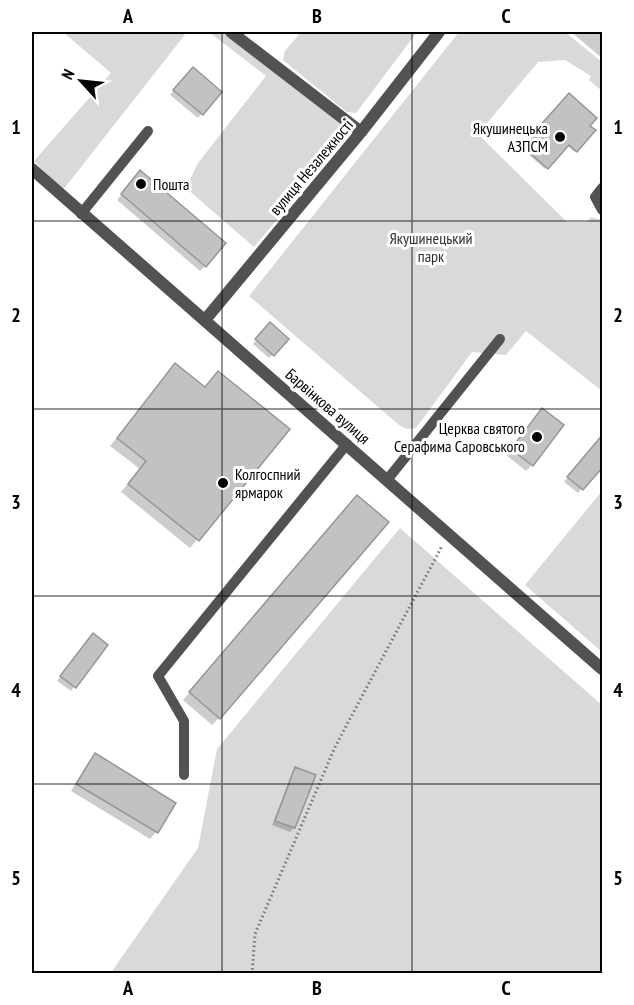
<svg xmlns="http://www.w3.org/2000/svg" width="634" height="1005" font-family="'PT Sans Narrow',sans-serif">
	<rect width="100%" height="100%" fill="#fff"/>
	<!-- green -->
	<path fill="#d9d9d9" d="M 63,32 L 187,32 L 63,190 L 34,161 L 111,73 Z
		M 209,32 L 222,32 L 348,128 L 346,137 L 254,247 L 186,188 L 198,163 L 266,76 Z
		M 301,32 L 417,32 L 356,113 L 347,112 L 283,60 L 285,51 Z
		M 459,32 L 565,32 L 602,62 L 602,91 L 589,80 L 591,76 L 565,60 L 538,62 L 478,134 L 567,222 L 587,222 L 591,217 L 602,220 L 602,391 L 526,331 L 506,355 L 472,352 L 416,428 L 407,429 L 399,425 L 249,296 Z
		M 602,491 L 602,652 L 525,585 Z
		M 400,528 L 602,705 L 602,973 L 110,974 L 198,848 L 217,749 Z"/>
	<!-- shadow -->
	<path fill="#0003" d="M 571,32 L 602,32 L 602,58 Z
		M 189,73 L 220,92 L 198,118 L 170,95 Z
		M 569,95 L 576,151 L 575,152 L 566,145 L 545,169 L 522,149 Z
		M 135,177 L 205,266 L 200,271 L 117,200 Z
		M 266,328 L 273,355 L 269,358 L 253,344 Z
		M 175,365 L 205,388 L 288,429 L 190,548 L 121,492 L 140,469 L 110,446 Z
		M 536,416 L 532,465 L 526,471 L 506,455 Z
		M 593,447 L 602,464 L 578,493 L 564,482 Z
		M 350,505 L 219,718 L 212,725 L 183,700 Z
		M 89,639 L 106,645 L 71,691 L 57,681 Z
		M 95,755 L 174,803 L 156,832 L 150,839 L 71,791 L 89,761 Z
		M 296,769 L 314,776 L 294,828 L 290,832 L 272,825 L 292,773 Z"/>
	<!-- building -->
	<path fill="#c2c2c2" stroke="#969696" stroke-width="1.5" d="M 193,67 L 222,92 L 203,115 L 173,90 Z
		M 569,93 L 597,118 L 590,126 L 596,130 L 577,152 L 569,145 L 548,169 L 522,146 Z
		M 140,170 L 226,243 L 206,267 L 121,194 Z
		M 270,322 L 289,339 L 274,356 L 255,339 Z
		M 175,363 L 205,387 L 218,371 L 290,429 L 199,541 L 128,484 L 146,461 L 117,438 Z
		M 542,408 L 564,425 L 533,466 L 511,449 Z
		M 603,434 L 603,467 L 583,490 L 567,477 Z
		M 357,495 L 389,522 L 220,719 L 189,692 Z
		M 93,633 L 108,645 L 76,688 L 60,676 Z
		M 95,753 L 176,803 L 158,833 L 76,784 Z
		M 295,767 L 316,775 L 295,828 L 275,821 Z"/>
	<g fill="none" stroke-linecap="round" stroke-linejoin="round">
		<!-- path -->
		<path stroke="#747474" stroke-width="3" stroke-dasharray="1.5 3" stroke-linecap="butt" d="M 252,974 L 255,934 L 335,747 L 442,546"/>
		<!-- service -->
		<path stroke="#525252" stroke-width="10" d="M 602,188 L 595,197 L 602,210
			M 81,214 L 148,131
			M 387,480 L 500,339
			M 184,775 L 184,721 L 158,676 L 347,444"/>
		<!-- minor -->
		<path stroke="#525252" stroke-width="12" d="M 231,32 L 361,132
			M 205,320 L 361,132 L 439,32"/>
		<!-- tertiary -->
		<path stroke="#525252" stroke-width="12" d="M 32,169 L 602,669"/>
	</g>
	<!-- grid -->
	<path fill="none" stroke="#000" stroke-width="1.5" stroke-opacity="0.55" d="M 222,32 L 222,974M 412,32 L 412,974M 32,221 L 602,221M 32,409 L 602,409M 32,596 L 602,596M 32,784 L 602,784"/>
	<!-- markers -->
	<g fill="#000" stroke="#fff" stroke-width="2">
		<circle cx="560" cy="137" r="6"/>
		<circle cx="141" cy="184" r="6"/>
		<circle cx="537" cy="437" r="6"/>
		<circle cx="223" cy="483" r="6"/>
	</g>
	<g text-anchor="middle" stroke-width="6" stroke-linejoin="round" paint-order="stroke">
		<!-- poi labels -->
		<g font-size="16" fill="#000" stroke="#fff" text-anchor="end">
			<text x="548" y="134">Якушинецька<tspan x="548" dy="18">АЗПСМ</tspan></text>
			<text x="153" y="190" text-anchor="start">Пошта</text>
			<text x="525" y="434">Церква святого<tspan x="525" dy="18">Серафима Саровського</tspan></text>
			<text x="235" y="480" text-anchor="start">Колгоспний<tspan x="235" dy="18">ярмарок</tspan></text>
		</g>
		<!-- street labels -->
		<g font-size="16" fill="#000" stroke="#fff">
			<text transform="translate(311 167) rotate(-50)" y="6">вулиця Незалежності</text>
			<text transform="translate(328 406) rotate(41)" y="6">Барвінкова вулиця</text>
		</g>
		<!-- park labels -->
		<g font-size="16" fill="#303030" stroke="#fff">
			<text x="431" y="244">Якушинецький<tspan x="431" dy="18">парк</tspan></text>
		</g>
	</g>
	<!-- border -->
	<rect width="634" height="1005" fill="none" stroke="#ffffff" stroke-width="66"/>
	<!-- north arrow -->
	<g transform="translate(81 81) rotate(297)" stroke="#ffffff" stroke-width="4.5" paint-order="stroke">
	<path d="M0-4.5L10 22L0 15L-10 22Z" fill="#000000"/>
	<text y="-9" font-size="16" font-weight="bold" text-anchor="middle" fill="#000000">N</text>
	</g>
	<rect x="33" y="33" width="568" height="939" fill="none" stroke="#000" stroke-width="2"/>
	<g font-size="20" text-anchor="middle" font-weight="bold" fill="#000">
		<text x="128" y="23">A</text>
		<text x="317" y="23">B</text>
		<text x="506" y="23">C</text>
		<text x="16" y="134">1</text>
		<text x="618" y="134">1</text>
		<text x="16" y="322">2</text>
		<text x="618" y="322">2</text>
		<text x="16" y="509">3</text>
		<text x="618" y="509">3</text>
		<text x="16" y="697">4</text>
		<text x="618" y="697">4</text>
		<text x="16" y="885">5</text>
		<text x="618" y="885">5</text>
		<text x="128" y="995">A</text>
		<text x="317" y="995">B</text>
		<text x="506" y="995">C</text>
	</g>
</svg>
